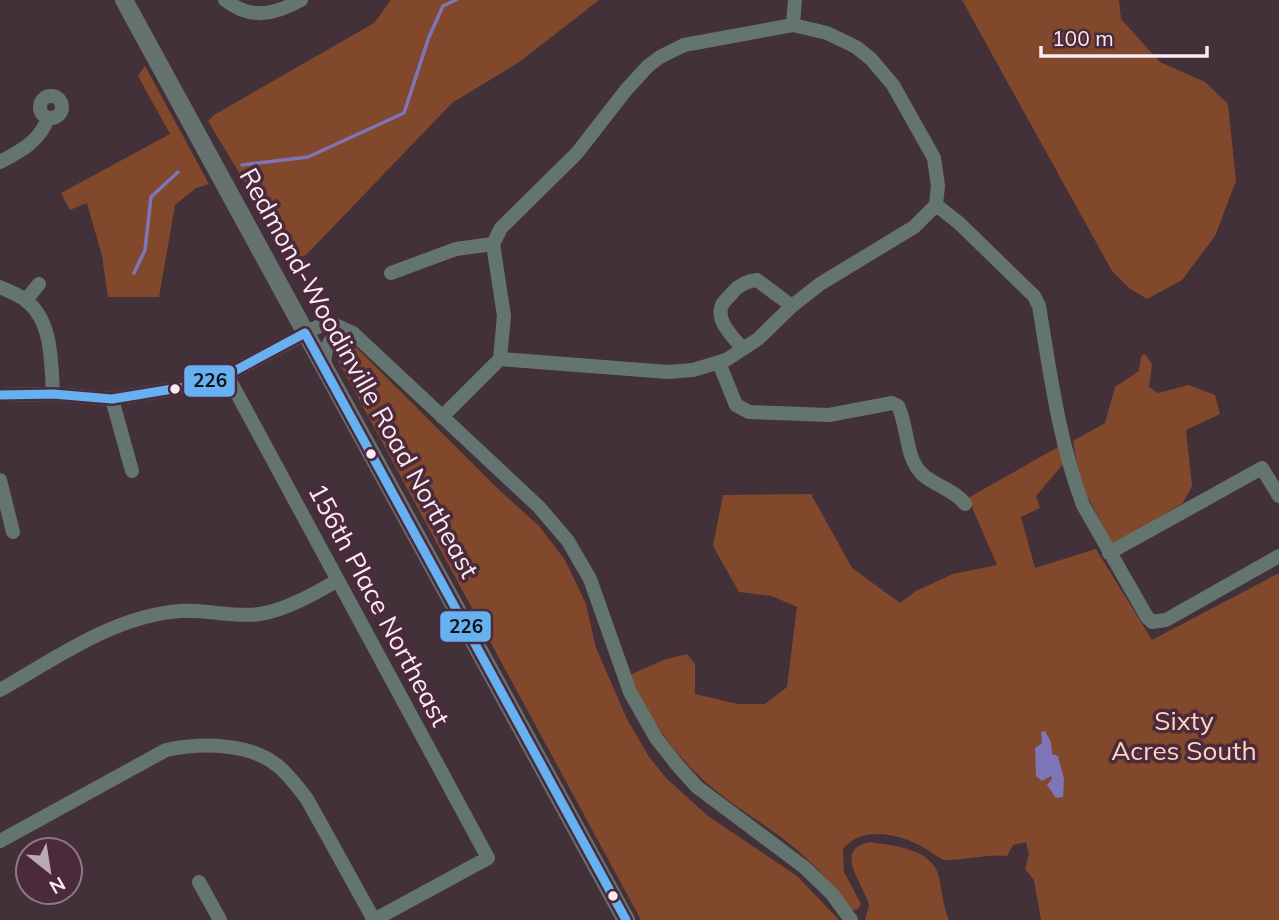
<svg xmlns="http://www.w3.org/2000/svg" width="1279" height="920" font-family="Mulish,sans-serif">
	<rect width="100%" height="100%" fill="#43313a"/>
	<!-- green -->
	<path fill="#82482b" d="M 391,0 L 599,0 L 518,63 L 452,103 L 306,255 L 292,261 L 208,121 L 214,115 L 374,23 Z
		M 962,0 L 1119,0 L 1121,19 L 1160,62 L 1205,82 L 1228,104 L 1236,181 L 1215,236 L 1182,280 L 1147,299 L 1129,288 L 1112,271 Z
		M 145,66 L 209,184 L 196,188 L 175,205 L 159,297 L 108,297 L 102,256 L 87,203 L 70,210 L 61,193 L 170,134 L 138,76 Z
		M 349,346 L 358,349 L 496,487 L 539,526 L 565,560 L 586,604 L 596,648 L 627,719 L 649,757 L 666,778 L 708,816 L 797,876 L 839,920 L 641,920 L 337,359 L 340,348 Z
		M 1145,354 L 1152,364 L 1149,387 L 1158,393 L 1189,385 L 1215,395 L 1220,414 L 1186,430 L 1192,486 L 1183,503 L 1113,545 L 1080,482 L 1073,441 L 1105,423 L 1115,387 L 1139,371 L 1141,356 Z
		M 1058,447 L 1063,464 L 1036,496 L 1040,508 L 1021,517 L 1035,568 L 1096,549 L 1152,640 L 1279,573 L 1279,920 L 1041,920 L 1034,880 L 1025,869 L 1029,854 L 1026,842 L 1013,845 L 1007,856 C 988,853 953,863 942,859 C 935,856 929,850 923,847 C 899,834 862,825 843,849 L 844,872 L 861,904 L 858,909 L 852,910 C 838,892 823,874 806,858 C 780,833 748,816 720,794 C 679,762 650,722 630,675 L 663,660 L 687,654 L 695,664 L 695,694 L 738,704 L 765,704 L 787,687 L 797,607 L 772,596 L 739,592 L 713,546 L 723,495 L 811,494 L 852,568 L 900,603 L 916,591 L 953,574 L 997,565 L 968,498 Z
		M 870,842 C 894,846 932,848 939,877 C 942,891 943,907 949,920 L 865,920 L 869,905 C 863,882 832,850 870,842 Z"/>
	<!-- water -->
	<path fill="#7e75b9" d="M 1045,731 L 1051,742 L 1052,754 L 1058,756 L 1064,779 L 1063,797 L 1056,798 L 1047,785 L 1052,779 L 1051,776 L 1042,781 L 1036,776 L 1035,748 L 1042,743 L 1041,732 Z"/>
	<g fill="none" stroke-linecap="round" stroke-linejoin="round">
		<!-- stream -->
		<path stroke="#7e75b9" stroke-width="3.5" d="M 242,165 L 308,157 L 404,113 L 429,37 L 443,6 L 456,0
			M 134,273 L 145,250 L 151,197 L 178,172"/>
		<!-- minor -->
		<path stroke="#64756f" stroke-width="14" d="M 225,0 C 251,20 274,15 301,0
			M 793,25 L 795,0
			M40 107a11 11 0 1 1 22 0a11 11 0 1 1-22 0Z
			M 0,162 C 21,151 40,141 48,118
			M 493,244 L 501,228 L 577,153 L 626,90 L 648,66 L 660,57 L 684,45 L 793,25 L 827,33 L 856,47 L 871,59 L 893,85 L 934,158 L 938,186 L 936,205 L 959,223 L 1034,296 L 1039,306 C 1050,372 1059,442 1083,505 L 1147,617 L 1152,622 L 1166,620 L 1279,556
			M 493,244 L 504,316 L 500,359
			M 391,273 L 456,249 L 493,244
			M 0,287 C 8,291 18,294 25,300 C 53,320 51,363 53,394
			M 26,300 L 39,284
			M 743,349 C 734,338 715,321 722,305 C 724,301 730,296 733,292 C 740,284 747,281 757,280 L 792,306
			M 719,363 L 736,405 L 749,412 L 829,415 L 892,403 L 898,406 C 908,426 905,456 921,473 C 934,486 954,489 965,504
			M 324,367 C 325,343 329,336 353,333
			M 227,375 L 488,858 L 374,920
			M 0,395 L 53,394 L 112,399 L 197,385 L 227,375 L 323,324 L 331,323 L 353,333 L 539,507 L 568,541 L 590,579 L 630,692 L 656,738 L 678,766 L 697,787 L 804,867 L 832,894 L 851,920
			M 112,399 L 132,471
			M 442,417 L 500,359 L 668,372 L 693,370 L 726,360 L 758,339 L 792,306 L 820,284 L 914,227 L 936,205
			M 0,480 L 13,532
			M 1109,553 L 1262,468 L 1279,496
			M 0,690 C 56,658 114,616 180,611 C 206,609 234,618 260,614 C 286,610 316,593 338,580
			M 0,841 L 166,750 C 200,743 249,742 278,766 C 289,775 298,787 307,799 L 374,920
			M 199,882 L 220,920"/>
		<!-- major -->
		<path stroke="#66726f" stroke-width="18" d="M 124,0 L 626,920"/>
		<defs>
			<path id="bus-1" d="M 305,333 L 626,920
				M 0,395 L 53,394 L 112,399 L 197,385 L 227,375 L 305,333"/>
		</defs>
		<!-- bus-1 casing -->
		<use href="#bus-1" stroke="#4a2a3b" stroke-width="14"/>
		<!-- bus-1 -->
		<use href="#bus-1" stroke="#66b1f2" stroke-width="9"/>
	</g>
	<!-- markers -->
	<g fill="#fcebf3" stroke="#4a2a3b" stroke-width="2.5">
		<circle cx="175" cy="389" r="6"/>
		<circle cx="371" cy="454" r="6"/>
		<circle cx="613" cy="896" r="6"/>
	</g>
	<g text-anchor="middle" stroke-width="7" stroke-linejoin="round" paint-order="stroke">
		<!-- street labels -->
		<g font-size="26" fill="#fcebf3" stroke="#4a2a3b">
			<text transform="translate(359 373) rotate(61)" y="9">Redmond-Woodinville Road Northeast</text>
			<text transform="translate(379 605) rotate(62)" y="9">156th Place Northeast</text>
		</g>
		<!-- park labels -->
		<g font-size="26" fill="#ffd4bf" stroke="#4a2a3b">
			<text x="1184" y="730">Sixty<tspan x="1184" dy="30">Acres South</tspan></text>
		</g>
	</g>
	<g stroke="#4a2a3b" stroke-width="2.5">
		<rect x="183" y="364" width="53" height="34" rx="7" fill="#66b1f2"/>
		<rect x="439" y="610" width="53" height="33" rx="7" fill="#66b1f2"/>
	</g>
	<g font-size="19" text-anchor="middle" font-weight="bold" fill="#111">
		<text x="210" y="387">226</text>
		<text x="466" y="633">226</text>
	</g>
	<!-- north arrow -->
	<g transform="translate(49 871) rotate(150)"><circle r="33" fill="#4a2a3b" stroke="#917785" stroke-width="2"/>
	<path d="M0-5L12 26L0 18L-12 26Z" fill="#bbaab2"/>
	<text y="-10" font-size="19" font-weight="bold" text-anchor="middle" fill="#fcebf3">N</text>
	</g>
	<!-- scale -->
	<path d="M1041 46v10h166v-10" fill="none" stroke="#fcebf3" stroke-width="3.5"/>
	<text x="1052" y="46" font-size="21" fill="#fcebf3" stroke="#4a2a3b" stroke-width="5" paint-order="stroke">100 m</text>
</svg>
